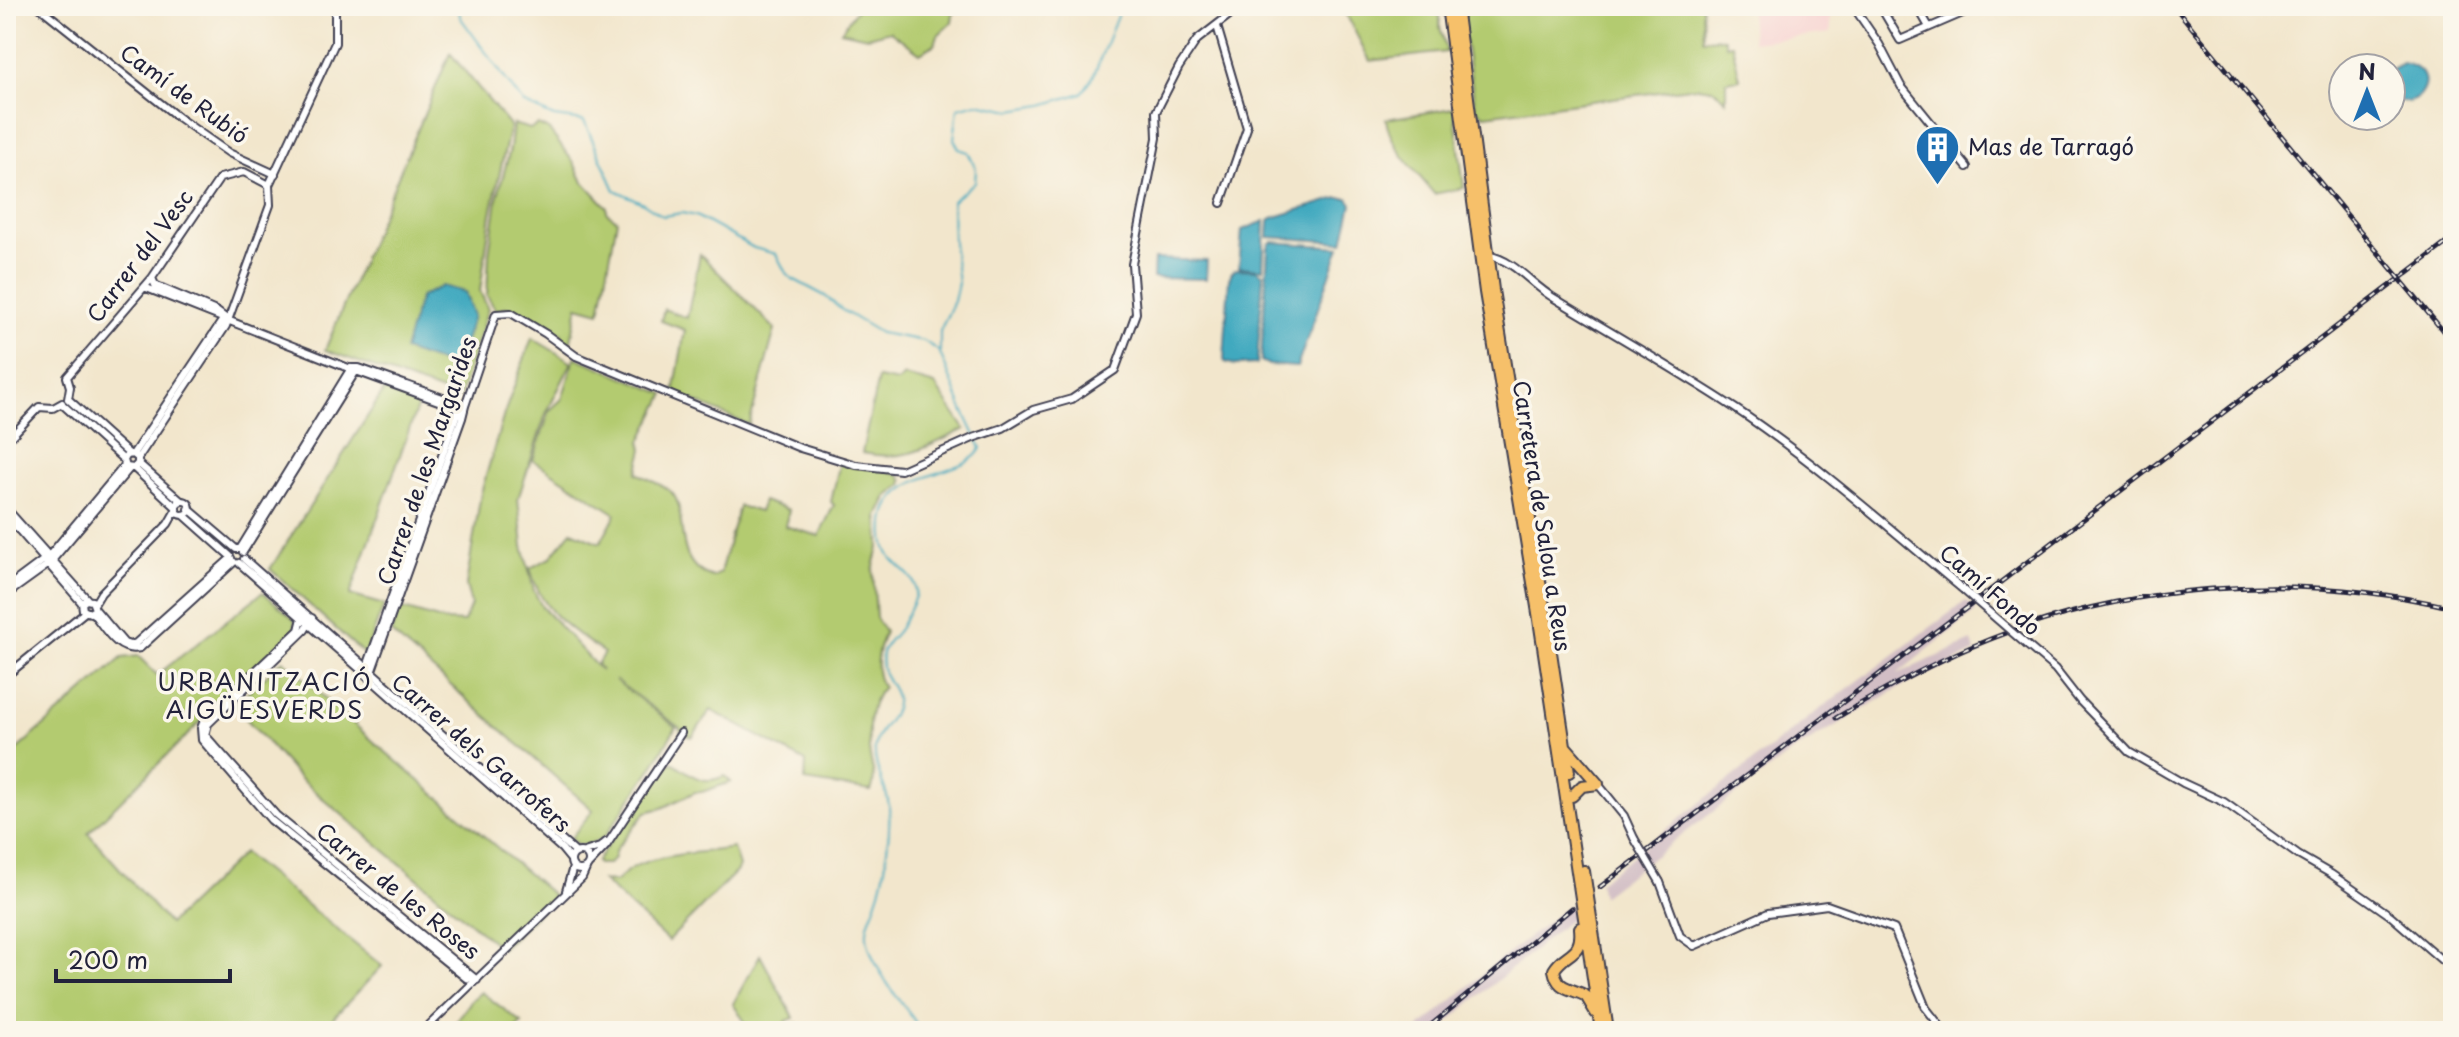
<svg xmlns="http://www.w3.org/2000/svg" width="2459" height="1037" font-family="'Playpen Sans',sans-serif">
	<rect width="100%" height="100%" fill="#fbf7ec"/>
	<filter id="ink" filterUnits="userSpaceOnUse"><feTurbulence type="fractalNoise" baseFrequency=".0125" numOctaves="2"/><feDisplacementMap in="SourceGraphic" scale="16" xChannelSelector="R" yChannelSelector="G"/><feConvolveMatrix kernelMatrix="1 2 1 2 8 2 1 2 1" color-interpolation-filters="sRGB"/></filter>
	<filter id="wash" filterUnits="userSpaceOnUse"><feTurbulence type="fractalNoise" baseFrequency=".006" numOctaves="4" result="noise"/><feDisplacementMap in="SourceGraphic" scale="32" xChannelSelector="R" yChannelSelector="G"/><feGaussianBlur stdDeviation="1.8" result="paint"/><feColorMatrix in="noise" values="0 0 0 0 0 0 0 0 0 0 0 0 0 0 0 0 0 1.4 0 .05"/><feComposite in="paint" operator="in"/></filter>
	<g filter="url(#wash)">
		<rect width="100%" height="100%" fill="#f2e6cc"/>
		<!-- built -->
		<path fill="#f7d0cf" d="M 1750,6 L 1830,6 L 1831,33 L 1752,42 Z"/>
		<!-- industrial -->
		<path fill="#d2bec5" d="M 1966,601 L 1976,611 L 1897,674 L 1972,641 L 1975,652 L 1897,689 L 1793,751 L 1602,896 L 1599,882 L 1816,712 Z
			M 1571,904 L 1573,917 L 1437,1031 L 1416,1031 L 1491,967 Z"/>
		<!-- green -->
		<path fill="#b3cb70" stroke="#6a7656" stroke-width="2" d="M 859,6 L 960,6 L 953,15 L 952,22 L 938,35 L 935,44 L 920,53 L 890,31 L 867,37 L 841,31 Z
			M 1342,6 L 1440,6 L 1440,27 L 1447,52 L 1370,61 Z
			M 1462,6 L 1702,6 L 1703,39 L 1724,38 L 1726,45 L 1732,44 L 1740,79 L 1726,81 L 1726,100 L 1713,89 L 1697,87 L 1485,115 L 1476,111 L 1463,28 Z
			M 450,53 L 510,126 L 491,214 L 480,291 L 488,309 L 459,398 L 325,350 Z
			M 1454,108 L 1464,188 L 1434,194 C 1418,173 1389,146 1386,119 Z
			M 513,124 L 530,129 L 538,125 L 549,130 L 574,163 L 582,180 L 607,207 L 607,213 L 617,220 L 600,312 L 578,306 L 569,350 L 560,343 L 562,334 L 510,308 L 504,307 L 497,312 L 487,296 L 489,253 L 497,199 L 510,149 Z
			M 700,254 L 775,329 L 749,425 L 674,393 L 685,330 L 661,321 L 664,309 L 687,318 Z
			M 532,338 L 572,362 L 546,414 L 518,499 L 523,546 L 534,591 L 542,607 L 601,671 L 597,664 L 604,653 C 568,628 541,612 530,568 L 550,558 L 572,531 L 600,543 L 616,514 L 533,460 L 550,410 L 562,399 L 575,357 L 665,394 L 641,441 L 643,449 L 637,473 C 648,479 662,484 671,492 C 690,509 669,565 713,577 L 720,573 L 739,506 L 759,512 L 763,501 L 789,510 L 785,526 L 819,536 L 834,505 L 831,502 L 840,462 L 892,472 L 899,474 L 903,480 L 902,485 L 887,497 L 878,516 L 880,544 L 873,570 L 876,618 L 885,632 C 877,649 872,671 883,687 C 869,701 868,729 869,747 C 869,763 878,775 871,791 L 805,781 L 806,762 L 711,710 L 692,737 L 681,733 L 680,728 L 615,680 L 676,727 L 652,768 L 606,835 L 600,840 L 585,845 L 577,844 L 570,839 L 593,810 L 391,633 L 400,608 L 445,621 L 464,622 L 471,605 L 466,585 L 481,493 L 504,414 Z
			M 904,376 L 935,385 L 965,429 C 924,448 908,462 862,453 L 878,378 L 898,382 Z
			M 385,389 L 419,402 L 350,595 L 384,605 L 365,655 L 270,569 Z
			M 263,592 L 295,620 L 295,629 L 88,833 L 169,924 L 243,853 L 382,966 L 321,1031 L 6,1031 L 6,759 L 122,658 L 138,656 L 157,675 Z
			M 283,660 L 374,742 L 555,897 L 501,949 L 300,779 L 234,705 Z
			M 674,763 C 694,776 701,786 725,776 L 731,782 L 702,792 L 695,792 L 662,808 L 646,812 L 616,849 L 613,860 L 608,864 L 598,864 L 596,862 L 665,764 Z
			M 733,848 L 739,866 L 737,871 L 668,941 L 603,881 L 615,882 C 620,878 624,874 629,870 C 651,854 705,853 733,848 Z
			M 760,955 L 794,1018 L 786,1021 L 789,1027 L 797,1023 L 801,1031 L 751,1031 L 733,1004 Z
			M 481,992 L 522,1023 L 513,1031 L 449,1031 L 472,1000 Z"/>
		<!-- water -->
		<path fill="#3fa9bf" stroke="#30667d" stroke-width="2" d="M 2402,63 C 2447,70 2415,120 2391,95 L 2391,69 Z
			M 1338,198 L 1348,198 L 1352,204 L 1343,242 L 1268,237 L 1269,220 L 1272,218 Z
			M 1265,221 L 1263,269 L 1239,267 L 1242,230 Z
			M 1272,242 L 1340,247 L 1297,367 L 1269,365 L 1261,361 L 1268,248 L 1269,244 Z
			M 1154,259 L 1207,261 L 1206,279 L 1153,278 Z
			M 1236,269 L 1256,270 L 1263,274 L 1257,364 L 1235,365 L 1225,362 L 1224,359 L 1229,279 L 1232,272 Z
			M 442,286 L 465,292 L 473,316 L 457,365 L 454,367 L 404,350 L 420,297 Z"/>
		<g fill="none" stroke-linecap="round" stroke-linejoin="round">
			<!-- stream -->
			<path stroke="#3fa9bf" stroke-width="2" d="M 459,6 L 460,17 L 523,103 L 554,117 L 584,121 L 615,190 L 643,203 L 663,216 L 682,213 L 696,216 L 754,248 L 776,254 L 786,273 L 791,278 L 825,296 L 842,310 L 880,333 L 924,341 L 940,352
				M 920,1031 C 915,1019 908,1012 900,1001 C 886,983 874,965 868,943 C 864,927 871,918 876,903 C 882,887 886,866 887,849 C 889,836 890,820 889,806 C 887,787 873,768 875,747 C 876,729 899,717 896,698 C 894,683 878,677 882,653 C 885,642 894,637 899,629 C 902,625 914,600 915,596 C 919,576 899,570 890,556 C 882,544 882,523 887,509 C 904,469 970,474 981,448 L 963,410 L 940,353 L 940,331 L 954,301 L 958,283 L 953,243 L 952,201 L 975,182 L 976,169 L 968,152 L 959,149 L 954,139 L 958,108 L 977,103 L 1012,110 L 1043,105 L 1082,93 L 1093,77 L 1121,6"/>
		</g>
	</g>
	<g filter="url(#ink)">
		<g fill="none" stroke-linecap="round" stroke-linejoin="round">
			<defs>
				<path id="street" d="M 38,6 L 179,118 L 229,153 L 275,174
					M 1853,6 L 1879,44 L 1901,86 L 1967,167
					M 1880,6 L 1900,40 L 1979,6
					M 1917,6 L 1929,27
					M 1217,26 L 1247,128 L 1221,203
					M 269,185 L 335,43 L 335,6
					M 1489,256 C 1513,259 1533,286 1554,298 C 1615,335 1677,370 1736,409 C 1815,462 1887,526 1960,587
					M 152,278 L 155,285 L 216,311 L 224,317
					M 144,287 L 356,371 L 463,410
					M 351,368 L 359,368 L 465,406
					M 68,399 L 70,387 L 67,377 L 152,278 L 220,178 L 244,172 L 269,185
					M 68,399 L 129,454
					M 62,404 L 124,460 L 126,467 L 134,468 L 138,463 L 138,458 L 133,454 L 127,455 L 124,460
					M 6,442 L 39,407 L 53,408 L 62,403
					M 133,454 L 222,321 L 227,319
					M 138,458 L 226,326 L 270,205 L 269,185
					M 138,463 L 181,501
					M 134,468 L 176,507
					M176 508a7 7 0 1 1 14 0a7 7 0 1 1-14 0Z
					M 6,508 L 88,600
					M 189,509 L 236,549 L 240,549
					M 6,515 L 82,603 L 83,610 L 90,613 L 95,609 L 92,601 L 86,600 L 82,603
					M 184,515 L 230,556
					M 240,549 L 351,368
					M 243,552 L 356,371
					M 244,559 L 364,665
					M 239,563 L 361,670
					M 6,588 L 49,556 L 125,465
					M 6,595 L 49,564 L 129,469
					M 95,603 L 101,593 L 168,524 L 176,510
					M 95,609 L 124,643 L 130,645 L 136,643 L 231,558
					M 92,612 C 105,628 117,653 140,648 L 234,562
					M 302,618 L 299,630 L 205,718 L 201,728 L 202,740 L 271,820 L 466,978 L 477,980
					M 312,618 L 305,630 L 208,724 L 205,735 L 276,815 L 477,980
					M 2028,646 L 2055,669 L 2080,701 L 2129,752 L 2183,783 L 2224,802 L 2298,855 L 2331,874 L 2391,916 L 2453,970
					M 368,664 L 459,408
					M 372,670 L 462,418 L 465,406 L 496,314 L 511,313 L 546,334 L 576,356 L 800,448 L 856,465 L 901,470 L 973,438 L 1003,428 L 1033,410 L 1072,399 L 1115,370 L 1136,313 L 1132,264 L 1157,138 L 1156,112 L 1179,67 L 1197,40 L 1241,6
					M 372,672 L 576,853
					M 366,675 L 562,849 L 571,860
					M 6,676 L 85,612
					M 1598,784 L 1624,816 L 1634,838
					M571 861a9 9 0 1 1 18 0a9 9 0 1 1-18 0Z
					M 584,852 L 600,847 L 606,842
					M 589,864 L 606,846 L 681,733
					M 1660,882 L 1680,936 L 1694,946 L 1768,913 L 1827,905 L 1894,929 L 1926,1008 L 1944,1031
					M 566,891 L 573,867
					M 423,1031 L 582,878 L 586,869"/>
				<path id="highway" d="M 1447,6 L 1485,292 L 1538,613 L 1601,1031
					M 1456,6 L 1493,290 L 1545,612 L 1569,772
					M 1565,746 L 1598,784
					M 1572,796 L 1582,786 L 1598,784
					M 1584,871 L 1608,1031
					M 1580,928 C 1583,957 1565,951 1554,970 C 1558,991 1570,987 1586,996 L 1596,1013"/>
			</defs>
			<!-- street casing -->
			<use href="#street" stroke="#413f51" stroke-width="10"/>
			<!-- highway casing -->
			<use href="#highway" stroke="#413f51" stroke-width="14"/>
			<!-- street -->
			<use href="#street" stroke="#fff" stroke-width="6"/>
			<!-- highway -->
			<use href="#highway" stroke="#f6c06b" stroke-width="10"/>
			<defs>
				<path id="rail" d="M 2174,6 L 2453,343
					M 1836,718 C 1880,692 1924,667 1971,647 C 2121,583 2294,570 2453,608
					M 1600,887 L 2453,238
					M 1424,1031 L 1572,908"/>
			</defs>
			<!-- rail casing -->
			<use href="#rail" stroke="#22223b" stroke-width="5"/>
			<!-- rail -->
			<use href="#rail" stroke="#fbf7ec" stroke-width="2" stroke-dasharray="6" stroke-linecap="butt"/>
			<defs>
				<path id="street-bridge" d="M 1960,587 L 2028,646
					M 1634,838 L 1660,882"/>
			</defs>
			<!-- street-bridge casing -->
			<use href="#street-bridge" stroke="#413f51" stroke-width="10" stroke-linecap="butt"/>
			<!-- street-bridge -->
			<use href="#street-bridge" stroke="#fff" stroke-width="6"/>
		</g>
	</g>
	<!-- icons -->
	<defs>
		<symbol id="building-pin" viewBox="-11 -11 22 30"><path d="M0 17L-7.5 6A9.5 9.5 0 1 1 7.5 6Z" fill="#1f6fb2" stroke="#fbf7ec"/><path d="M-4-6H4V6H1V3H-1V6H-4ZM-2.5-4.3h1.7v1.8h-1.7ZM.8-4.3h1.7v1.8H.8ZM-2.5-1h1.7V.8h-1.7ZM.8-1h1.7V.8H.8Z" fill="#fff"/></symbol>
	</defs>
	<g fill-rule="evenodd">
		<use href="#building-pin" x="1912" y="122" width="51" height="69"/>
	</g>
	<g text-anchor="middle" stroke-width="7" stroke-linejoin="round" paint-order="stroke">
		<!-- street labels -->
		<g font-size="22" fill="#22223b" stroke="#fbf7ec">
			<text transform="translate(184 94) rotate(36)" y="8">Camí de Rubió</text>
			<text transform="translate(140 256) rotate(-53)" y="8">Carrer del Vesc</text>
			<text transform="translate(427 461) rotate(-71)" y="8">Carrer de les Margarides</text>
			<text transform="translate(1542 516) rotate(81)" y="8">Carretera de Salou a Reus</text>
			<text transform="translate(1990 590) rotate(41)" y="8">Camí Fondo</text>
			<text transform="translate(481 753) rotate(41)" y="8">Carrer dels Garrofers</text>
			<text transform="translate(398 891) rotate(39)" y="8">Carrer de les Roses</text>
		</g>
		<!-- poi labels -->
		<g font-size="22" fill="#22223b" stroke="#fbf7ec" text-anchor="start">
			<text x="1968" y="155">Mas de Tarragó</text>
		</g>
		<!-- neighbourhood labels -->
		<g font-size="24" letter-spacing="2" fill="#22223b" stroke="#fbf7ec">
			<text x="265" y="691">URBANITZACIÓ<tspan x="265" dy="28">AIGÜESVERDS</tspan></text>
		</g>
	</g>
	<!-- margin -->
	<rect width="2459" height="1037" fill="none" stroke="#fbf7ec" stroke-width="32"/>
	<!-- north arrow -->
	<g transform="translate(2367 92)"><circle r="38" fill="#fbf7ec" stroke="#a4a2a5" stroke-width="2"/>
	<path d="M0-6L14 30L0 20L-14 30Z" fill="#1f6fb2"/>
	<text y="-12" font-size="22" font-weight="bold" text-anchor="middle" fill="#22223b">N</text>
	</g>
	<!-- scale -->
	<path d="M56 969v12h174v-12" fill="none" stroke="#22223b" stroke-width="4"/>
	<text x="68" y="969" font-size="24" fill="#22223b" stroke="#fbf7ec" stroke-width="6" paint-order="stroke">200 m</text>
</svg>
